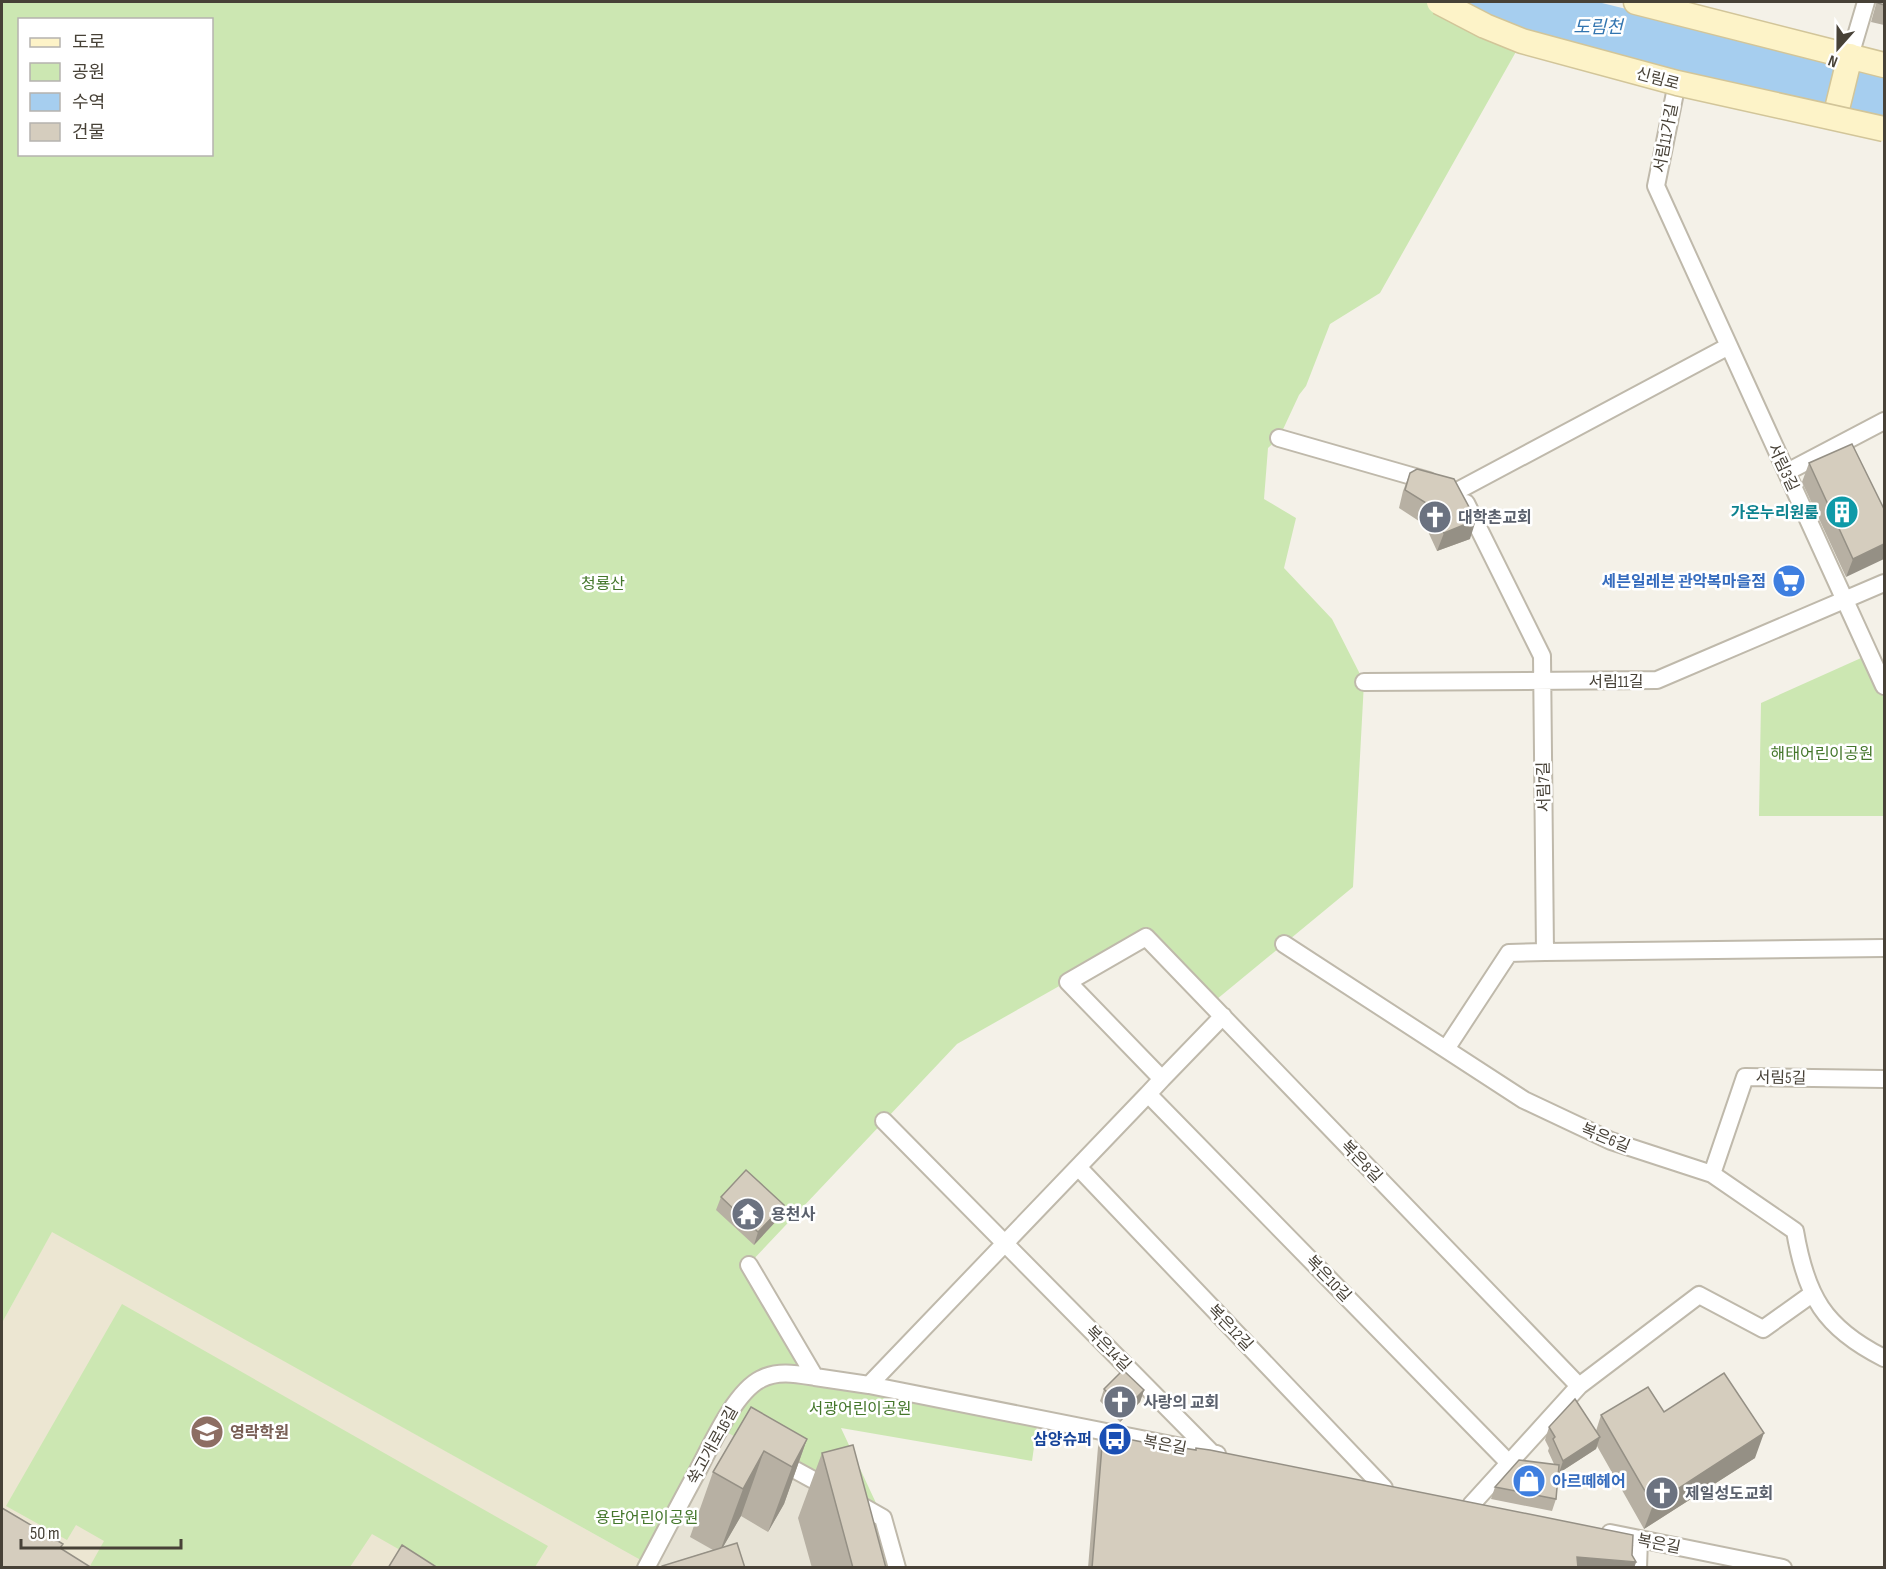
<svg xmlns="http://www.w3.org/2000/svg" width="1886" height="1569" font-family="'Sofia Sans Condensed','Noto Sans KR',sans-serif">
	<rect width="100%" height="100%" fill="#f4f1e8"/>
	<!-- residential -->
	<path fill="#e7e3d6" d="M 815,1377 L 897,1567 L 646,1567 L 608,1541 L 681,1407 Z"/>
	<!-- education -->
	<path fill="#ece6d2" d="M 52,1231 L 648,1564 L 646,1568 L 2,1568 L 2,1323 Z"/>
	<!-- green -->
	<path fill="#cce7b2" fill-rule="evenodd" d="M 2,2 L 1439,2 L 1522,41 L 1380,293 L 1330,324 L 1306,386 L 1299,395 L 1279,438 L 1268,448 L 1264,499 L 1296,518 L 1284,568 L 1332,619 L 1364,682 L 1353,887 L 1211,1004 L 1146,937 L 957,1044 L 749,1264 L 815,1377 L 1038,1419 L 1032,1461 L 841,1428 L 883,1518 L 721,1429 L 648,1564 L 52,1232 L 2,1323 ZM 20,20 L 212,20 L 212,154 L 20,154 Z
		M 1870,654 L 1884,686 L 1884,816 L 1759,816 L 1761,703 Z
		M 122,1304 L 548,1546 L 535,1567 L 430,1567 L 372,1534 L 350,1567 L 93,1567 L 90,1566 L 104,1541 L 76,1525 L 67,1540 L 6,1506 Z"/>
	<!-- water -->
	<path fill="#a6ceef" d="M 1460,2 L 1598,2 L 1884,73 L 1884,122 L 1529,35 Z"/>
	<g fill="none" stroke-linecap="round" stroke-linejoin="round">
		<defs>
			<path id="minor" d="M 1850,56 L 1866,2
				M 1677,83 L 1656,186 L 1884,686
				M 1279,438 L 1429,481
				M 1787,472 L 1884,421
				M 1459,490 L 1729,346
				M 1466,503 L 1542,656 L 1545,952 L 1884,948
				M 1364,682 L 1657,680 L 1884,583
				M 1284,944 L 1524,1100 L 1611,1141 L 1712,1174 L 1795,1231 C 1806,1296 1824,1328 1884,1358
				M 1446,1049 L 1509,953 L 1545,952
				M 1162,1079 L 1223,1016
				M 884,1121 L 1212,1453
				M 1078,1167 L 1384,1488
				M 1712,1174 L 1745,1077 L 1884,1079
				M 749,1265 L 815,1377 L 869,1385 L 1217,1454
				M 869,1385 L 1148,1094
				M 1579,1386 L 1699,1295 L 1763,1329 L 1812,1294
				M 777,1460 L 830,1489
				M 853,1501 L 883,1518 L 897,1568
				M 1471,1505 L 1579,1386 L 1146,937 L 1068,982 L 1162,1079 L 1148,1094 L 1509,1463
				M 1610,1533 L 1783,1568
				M 646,1568 C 663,1536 679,1505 696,1474 C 710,1448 734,1392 761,1379 C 778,1370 797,1374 815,1377
				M 1638,1568 L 1639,1539"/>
			<path id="secondary" d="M 1636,2 L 1884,65
				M 1836,113 L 1850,56"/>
		</defs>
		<!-- minor casing -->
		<use href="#minor" stroke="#bfb9ab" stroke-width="20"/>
		<!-- secondary casing -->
		<use href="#secondary" stroke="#d2c599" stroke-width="27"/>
		<!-- minor -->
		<use href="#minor" stroke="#fff" stroke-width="16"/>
		<!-- secondary -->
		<use href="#secondary" stroke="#fdf3c8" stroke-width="24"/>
		<defs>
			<path id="secondary-bridge" d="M 1439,2 L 1485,26 L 1522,41 L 1677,83 L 1884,129"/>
		</defs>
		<!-- secondary-bridge casing -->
		<use href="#secondary-bridge" stroke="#d2c599" stroke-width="27" stroke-linecap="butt"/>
		<!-- secondary-bridge -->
		<use href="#secondary-bridge" stroke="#fdf3c8" stroke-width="24"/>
	</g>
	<!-- wall -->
	<path fill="#b7b0a3" d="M 1875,2 L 1884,2 L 1884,25 L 1871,22 L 1876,4 Z
		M 1809,463 L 1884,509 L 1846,577 L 1802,482 Z
		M 1410,473 L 1470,539 L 1437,551 L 1425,525 L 1399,508 L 1403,491 Z
		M 721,1197 L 784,1205 L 779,1218 L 754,1245 L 716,1210 Z
		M 1104,1389 L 1144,1390 L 1140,1402 L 1120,1422 L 1100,1401 Z
		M 751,1407 L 807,1439 L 784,1504 L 768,1532 L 741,1516 L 723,1547 L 745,1568 L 661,1568 L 662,1566 L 713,1550 L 690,1537 L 713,1472 Z
		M 1664,1412 L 1755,1458 L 1644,1529 L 1597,1446 L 1596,1449 L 1559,1473 L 1556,1499 L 1552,1511 L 1491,1499 L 1495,1487 L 1554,1464 L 1548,1451 L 1549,1448 L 1545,1440 L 1549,1427 L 1596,1431 L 1601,1415 Z
		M 1103,1434 L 1160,1446 L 1160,1444 L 1195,1450 L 1196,1448 L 1632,1555 L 1636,1562 L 1634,1568 L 1088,1568 L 1098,1447 Z
		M 822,1453 L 886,1568 L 812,1568 L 798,1518 Z"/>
	<!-- shaded-wall -->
	<path fill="#959085" d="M 1476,520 L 1470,539 L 1437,551 L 1444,533 Z
		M 1884,544 L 1884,559 L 1846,577 L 1853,559 Z
		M 784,1205 L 779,1218 L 754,1245 L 758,1232 Z
		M 1144,1390 L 1140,1402 L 1120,1422 L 1124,1410 Z
		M 1764,1433 L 1755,1458 L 1644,1529 L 1653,1505 Z
		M 1600,1437 L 1596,1449 L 1559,1473 L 1563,1461 Z
		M 807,1439 L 784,1504 L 768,1532 L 792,1467 Z
		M 764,1451 L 741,1516 L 719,1554 L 743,1489 Z
		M 1577,1557 L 1636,1562 L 1634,1568 L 1574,1568 Z"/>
	<!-- building -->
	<path fill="#d5cdbe" stroke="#959085" stroke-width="1.5" d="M 1878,2 L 1884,2 L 1884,5 L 1878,3 Z
		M 1852,444 L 1884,509 L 1884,544 L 1853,559 L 1809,463 Z
		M 1417,469 L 1454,479 L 1476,520 L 1444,533 L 1431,506 L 1405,490 L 1410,473 Z
		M 746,1170 L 784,1205 L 758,1232 L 721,1197 Z
		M 1123,1370 L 1144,1390 L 1124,1410 L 1104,1389 Z
		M 1724,1373 L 1764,1433 L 1653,1505 L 1601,1415 L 1648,1387 L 1664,1412 Z
		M 1575,1399 L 1600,1437 L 1563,1461 L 1553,1439 L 1555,1437 L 1549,1427 Z
		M 751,1407 L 807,1439 L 792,1467 L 764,1451 L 743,1489 L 713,1472 Z
		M 1103,1434 L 1162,1446 L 1160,1444 L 1196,1450 L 1196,1448 L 1210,1450 L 1633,1535 L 1632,1555 L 1636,1562 L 1577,1557 L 1578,1568 L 1092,1568 Z
		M 853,1445 L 886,1568 L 853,1568 L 822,1453 Z
		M 1519,1460 L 1559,1465 L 1556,1499 L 1495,1487 Z
		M 2,1508 L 63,1544 L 60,1548 L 92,1568 L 2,1568 Z
		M 737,1543 L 745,1568 L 662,1568 L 662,1566 Z
		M 402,1545 L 438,1568 L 388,1568 Z"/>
	<!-- icons -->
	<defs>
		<symbol id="building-disc" viewBox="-11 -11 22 22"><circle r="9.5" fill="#0f9aa8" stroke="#fff"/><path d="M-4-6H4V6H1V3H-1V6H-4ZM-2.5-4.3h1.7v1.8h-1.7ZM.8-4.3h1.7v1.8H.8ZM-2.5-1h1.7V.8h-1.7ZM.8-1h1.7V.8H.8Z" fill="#fff"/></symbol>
		<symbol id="church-disc" viewBox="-11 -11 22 22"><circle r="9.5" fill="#6b7280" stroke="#fff"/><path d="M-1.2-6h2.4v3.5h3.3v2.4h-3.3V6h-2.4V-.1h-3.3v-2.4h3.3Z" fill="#fff"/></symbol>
		<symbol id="supermarket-disc" viewBox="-11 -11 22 22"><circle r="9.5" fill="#3f7fe0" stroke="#fff"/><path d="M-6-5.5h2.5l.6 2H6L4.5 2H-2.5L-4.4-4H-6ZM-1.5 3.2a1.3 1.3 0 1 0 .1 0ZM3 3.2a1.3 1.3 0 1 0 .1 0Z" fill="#fff"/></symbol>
		<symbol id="temple-disc" viewBox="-11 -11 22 22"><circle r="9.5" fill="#6b7280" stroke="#fff"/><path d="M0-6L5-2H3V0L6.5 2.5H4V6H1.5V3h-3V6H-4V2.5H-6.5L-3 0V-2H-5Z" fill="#fff"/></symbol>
		<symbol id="school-disc" viewBox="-11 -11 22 22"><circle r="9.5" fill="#8d6e63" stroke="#fff"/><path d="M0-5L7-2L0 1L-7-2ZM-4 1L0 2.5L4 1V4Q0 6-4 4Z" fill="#fff"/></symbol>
		<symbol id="bus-disc" viewBox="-11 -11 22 22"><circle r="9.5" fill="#1a4fb4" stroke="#fff"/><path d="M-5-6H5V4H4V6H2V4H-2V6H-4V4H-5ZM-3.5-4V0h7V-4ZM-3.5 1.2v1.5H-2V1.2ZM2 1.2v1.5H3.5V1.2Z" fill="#fff"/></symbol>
		<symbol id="shop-disc" viewBox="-11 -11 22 22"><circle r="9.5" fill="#3f7fe0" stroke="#fff"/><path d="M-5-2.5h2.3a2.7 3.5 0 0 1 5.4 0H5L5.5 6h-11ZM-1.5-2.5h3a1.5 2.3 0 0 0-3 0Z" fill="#fff"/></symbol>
	</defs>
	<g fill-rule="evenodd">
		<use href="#building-disc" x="1823" y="493" width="38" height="38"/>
		<use href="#church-disc" x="1416" y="498" width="38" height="38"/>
		<use href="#supermarket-disc" x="1770" y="562" width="38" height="38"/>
		<use href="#temple-disc" x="729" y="1195" width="38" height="38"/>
		<use href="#church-disc" x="1101" y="1383" width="38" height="38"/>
		<use href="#school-disc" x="188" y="1413" width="38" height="38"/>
		<use href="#bus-disc" x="1096" y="1420" width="38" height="38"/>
		<use href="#shop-disc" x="1510" y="1462" width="38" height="38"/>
		<use href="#church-disc" x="1643" y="1474" width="38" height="38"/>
	</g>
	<g text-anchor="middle" stroke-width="5" stroke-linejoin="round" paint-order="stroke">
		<!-- street labels -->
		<g font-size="16" fill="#474137" stroke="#fff">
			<text transform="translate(1658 78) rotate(15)" y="6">신림로</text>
			<text transform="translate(1665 138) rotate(-79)" y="6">서림11가길</text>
			<text transform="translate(1784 467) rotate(65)" y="6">서림3길</text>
			<text x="1616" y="687">서림11길</text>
			<text transform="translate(1543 787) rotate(-91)" y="6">서림7길</text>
			<text transform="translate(1781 1077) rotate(1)" y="6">서림5길</text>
			<text transform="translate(1606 1137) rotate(22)" y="6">복은6길</text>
			<text transform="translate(1362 1161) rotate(46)" y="6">복은8길</text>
			<text transform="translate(1329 1278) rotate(46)" y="6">복은10길</text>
			<text transform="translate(1231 1327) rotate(46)" y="6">복은12길</text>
			<text transform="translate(1109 1348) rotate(45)" y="6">복은14길</text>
			<text transform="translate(1165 1444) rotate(11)" y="6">복은길</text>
			<text transform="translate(712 1445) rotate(-61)" y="6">쑥고개로16길</text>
			<text transform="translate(1659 1543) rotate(11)" y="6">복은길</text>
		</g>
		<!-- culture labels -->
		<g font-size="16" font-weight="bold" fill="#0d838f" stroke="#fff" text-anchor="end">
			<text x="1819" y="518">가온누리원룸</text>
		</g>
		<!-- worship labels -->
		<g font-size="16" font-weight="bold" fill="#5b616d" stroke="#fff" text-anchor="start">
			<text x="1458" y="523">대학촌교회</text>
			<text x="771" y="1220">용천사</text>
			<text x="1143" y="1408">사랑의 교회</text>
			<text x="1685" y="1499">제일성도교회</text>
		</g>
		<!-- shop labels -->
		<g font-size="16" font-weight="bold" fill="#366cbe" stroke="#fff" text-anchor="end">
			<text x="1766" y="587">세븐일레븐 관악복마을점</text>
			<text x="1552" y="1487" text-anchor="start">아르떼헤어</text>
		</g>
		<!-- park labels -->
		<g font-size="16" fill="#44772b" stroke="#fff">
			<text x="603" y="589">청룡산</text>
			<text x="1822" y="759">해태어린이공원</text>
			<text x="860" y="1414">서광어린이공원</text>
			<text x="647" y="1523">용담어린이공원</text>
		</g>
		<!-- education labels -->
		<g font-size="16" font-weight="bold" fill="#785e54" stroke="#fff" text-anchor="start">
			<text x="230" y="1438">영락학원</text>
		</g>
		<!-- transit labels -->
		<g font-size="16" font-weight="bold" fill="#164399" stroke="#fff" text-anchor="end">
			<text x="1092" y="1445">삼양슈퍼</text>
		</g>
		<!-- water labels -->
		<g font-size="18" font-style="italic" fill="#3275b0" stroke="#fff">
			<text x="1598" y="33">도림천</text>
		</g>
	</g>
	<!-- border -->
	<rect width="1886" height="1569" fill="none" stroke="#474137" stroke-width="6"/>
	<!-- legend -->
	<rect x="18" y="18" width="195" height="138" fill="#ffffff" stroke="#b5b3af" stroke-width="1.5"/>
	<rect x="30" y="38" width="30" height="9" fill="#fdf3c8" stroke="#b5b3af" stroke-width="1.5"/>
	<text x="72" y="48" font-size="18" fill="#474137">도로</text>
	<rect x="30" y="63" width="30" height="18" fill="#cce7b2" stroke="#b5b3af" stroke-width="1.5"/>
	<text x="72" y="78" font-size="18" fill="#474137">공원</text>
	<rect x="30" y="93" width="30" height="18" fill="#a6ceef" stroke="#b5b3af" stroke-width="1.5"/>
	<text x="72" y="108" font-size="18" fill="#474137">수역</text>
	<rect x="30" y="123" width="30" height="18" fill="#d5cdbe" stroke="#b5b3af" stroke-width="1.5"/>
	<text x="72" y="138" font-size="18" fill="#474137">건물</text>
	<!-- north arrow -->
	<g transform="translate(1838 48) rotate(201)" stroke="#ffffff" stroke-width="4.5" paint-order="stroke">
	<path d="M0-4.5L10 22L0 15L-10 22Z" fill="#474137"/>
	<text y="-9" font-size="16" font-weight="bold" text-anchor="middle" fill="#474137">N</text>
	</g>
	<!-- scale -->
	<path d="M21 1539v9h160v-9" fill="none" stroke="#474137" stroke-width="3"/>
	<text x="30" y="1539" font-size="18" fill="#474137" stroke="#ffffff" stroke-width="4.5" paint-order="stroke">50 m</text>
</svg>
